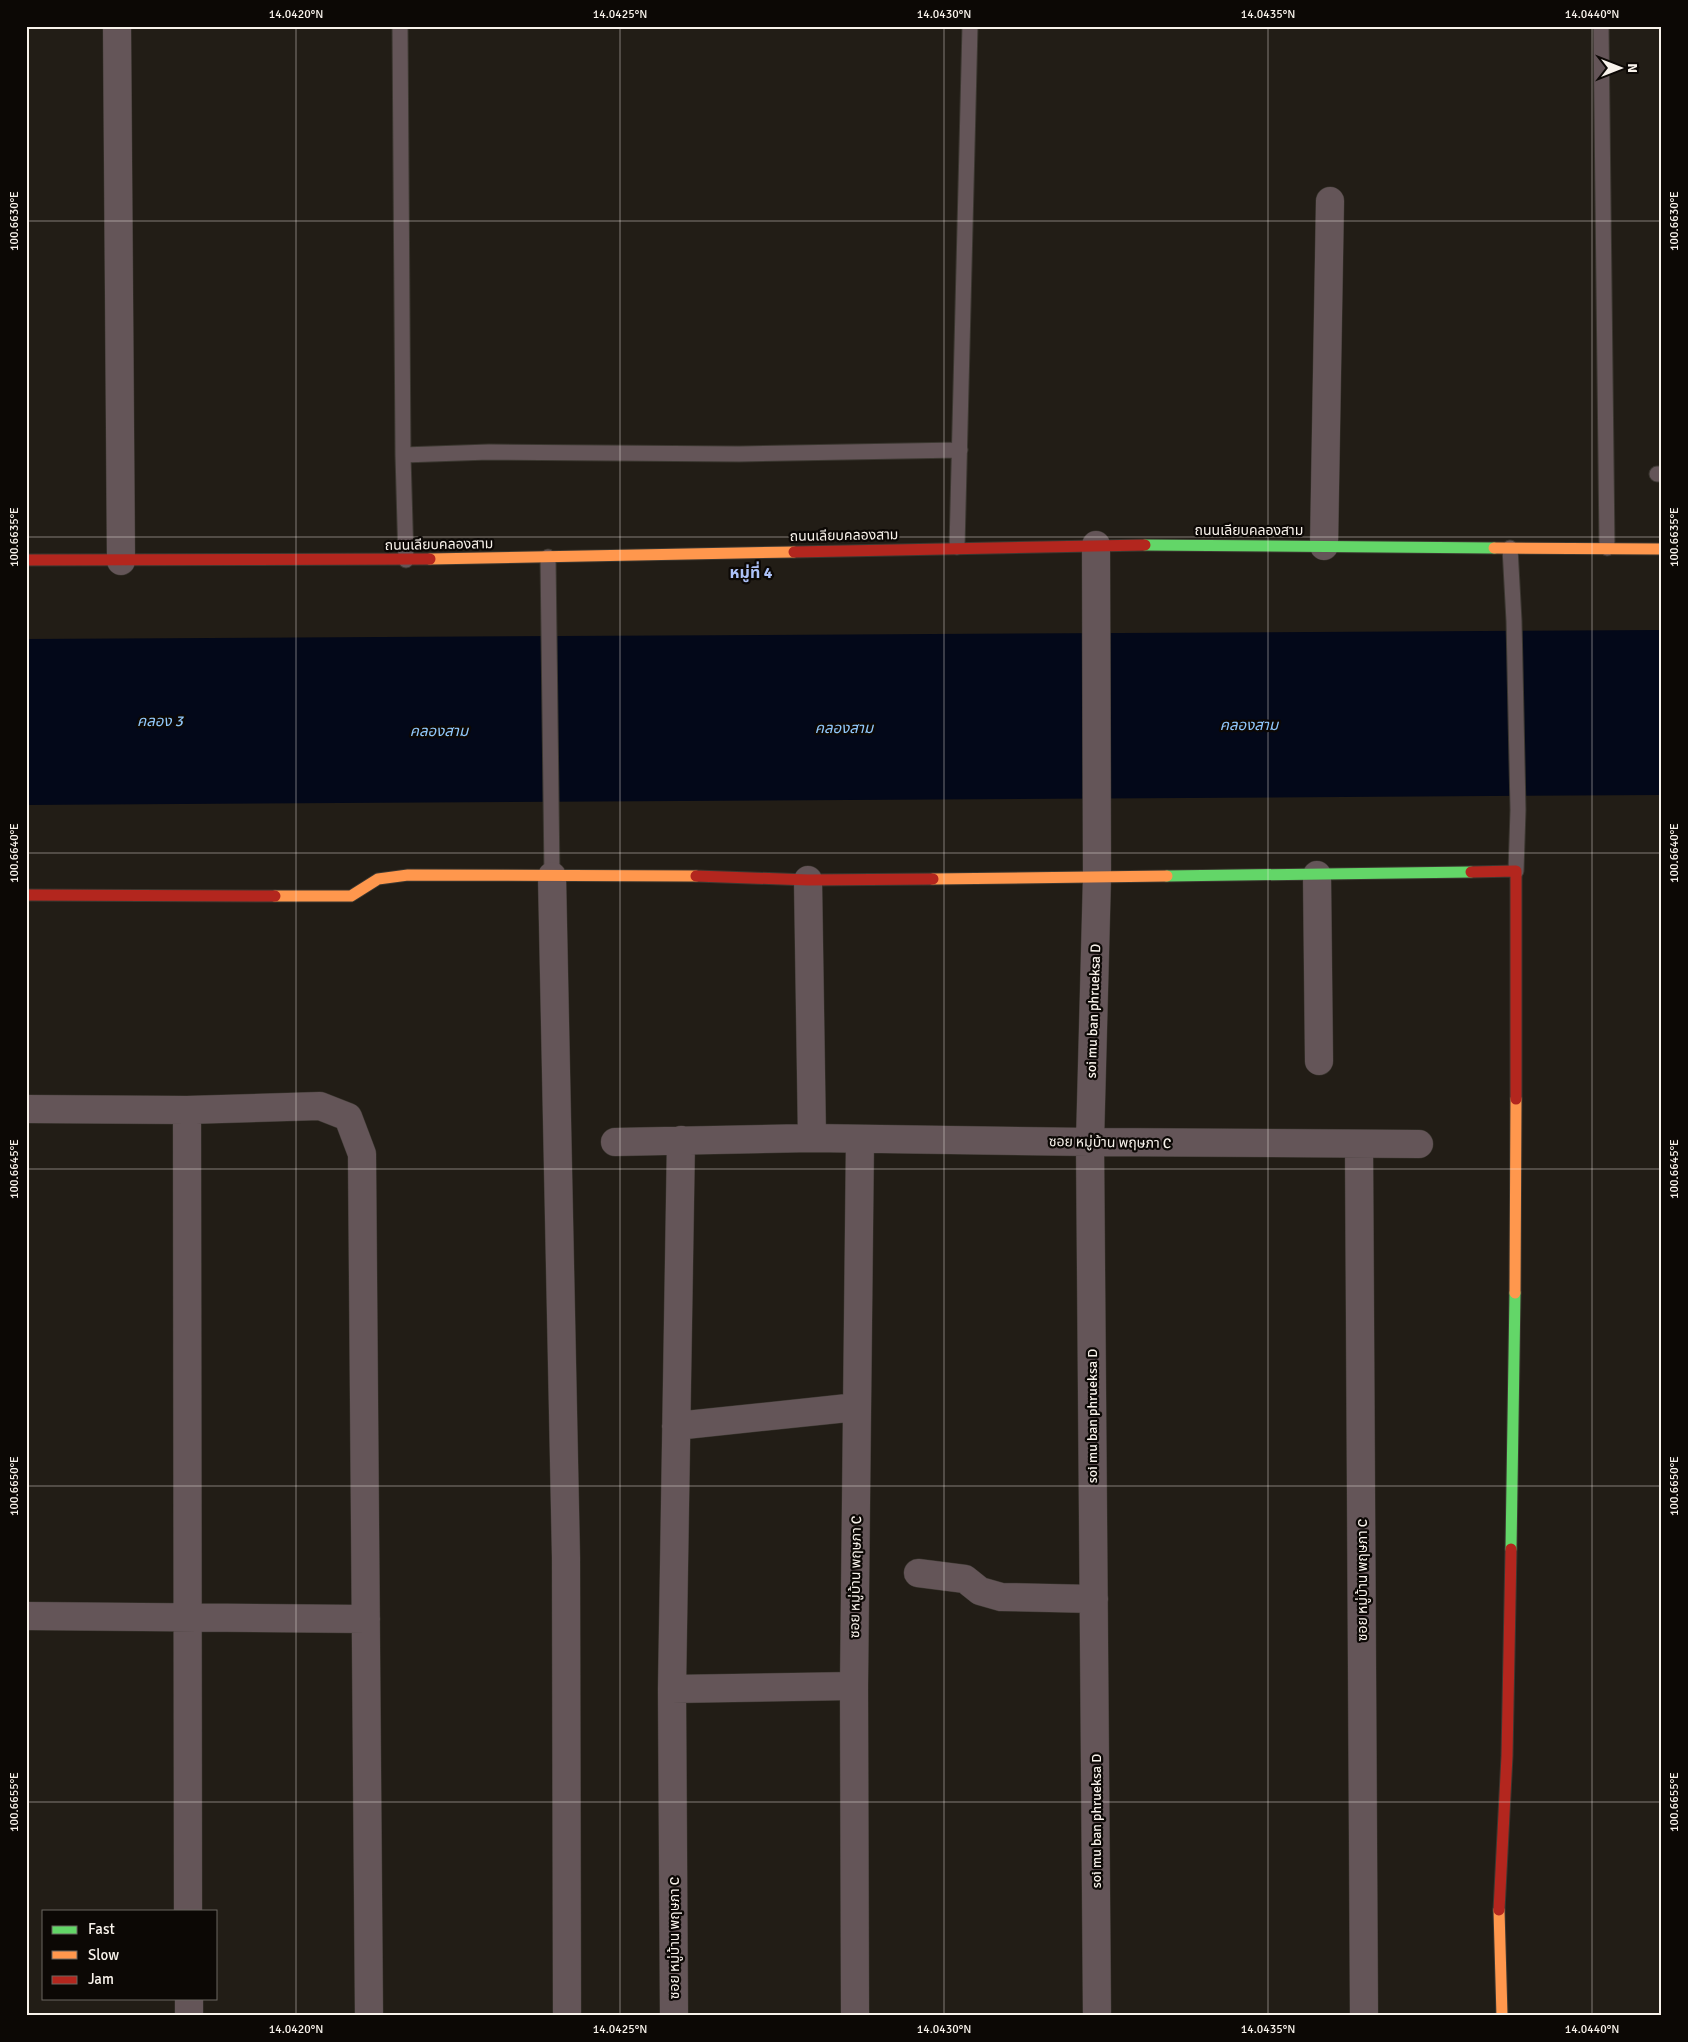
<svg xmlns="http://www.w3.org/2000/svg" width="1688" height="2042" font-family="Signika,'Noto Sans Thai',sans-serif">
	<rect width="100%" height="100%" fill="#221d16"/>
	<!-- water -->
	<path fill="#030819" d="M 1662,630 L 1662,795 L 26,805 L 26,639 Z"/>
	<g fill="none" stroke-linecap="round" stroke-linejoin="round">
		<defs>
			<path id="lane" d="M 400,26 L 403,455 L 406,560
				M 1601,26 L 1607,548
				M 403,455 L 489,452 L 739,454 L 960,450
				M 1657,474 L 1662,474
				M 957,547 L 970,26
				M 1510,548 L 1514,621 L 1518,810 L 1516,871
				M 548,557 L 552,876"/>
			<path id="street" d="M 117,26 L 121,561
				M 1096,545 L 1097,877 L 1090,1142 L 1097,2016
				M 1324,546 L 1330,201
				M 1317,875 L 1319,1061
				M 552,876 L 566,1558 L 567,2016
				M 808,880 L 812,1138
				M 26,1109 L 187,1110 L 320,1106 L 348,1117 L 362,1154 L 369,2016
				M 187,1110 L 188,1911
				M 615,1142 L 812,1138 L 1090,1142 L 1419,1144
				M 1359,1144 L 1364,2016
				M 676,1426 L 857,1407
				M 918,1573 L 965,1579 L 980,1591 L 1001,1597 L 1094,1599
				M 26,1616 L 366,1619
				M 672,1689 L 854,1686
				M 189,1998 L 189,2016
				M 674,2016 L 672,1689 L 681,1140
				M 855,2016 L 854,1686 L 860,1139"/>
			<path id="fast" d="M 1145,545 L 1494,548
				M 1167,876 L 1471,872
				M 1511,1549 L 1515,1293"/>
			<path id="slow" d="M 1494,548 L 1662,549
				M 430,559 L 794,552
				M 933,879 L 1167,876
				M 275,896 L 351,896 L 378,879 L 408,875 L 696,876
				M 1515,1293 L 1516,1099
				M 1499,1910 L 1502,2016"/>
			<path id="jam" d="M 794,552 L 1145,545
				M 26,560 L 430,559
				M 1471,872 L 1516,871 L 1516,1099
				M 696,876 L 808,880 L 933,879
				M 26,895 L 275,896
				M 1499,1910 L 1507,1756 L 1511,1549"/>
		</defs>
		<!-- lane casing -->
		<use href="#lane" stroke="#3b3730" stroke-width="17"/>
		<!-- street casing -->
		<use href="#street" stroke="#3b3730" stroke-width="29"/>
		<!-- fast casing -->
		<use href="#fast" stroke="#3b3730" stroke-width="13"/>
		<!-- slow casing -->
		<use href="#slow" stroke="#3b3730" stroke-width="13"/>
		<!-- jam casing -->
		<use href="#jam" stroke="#3b3730" stroke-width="13"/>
		<!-- lane -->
		<use href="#lane" stroke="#645558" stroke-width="15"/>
		<!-- street -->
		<use href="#street" stroke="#645558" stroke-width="28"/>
		<!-- fast -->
		<use href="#fast" stroke="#63d668" stroke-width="11"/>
		<!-- slow -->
		<use href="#slow" stroke="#ff974d" stroke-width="11"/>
		<!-- jam -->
		<use href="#jam" stroke="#b3261e" stroke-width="11"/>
	</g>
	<!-- ticks -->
	<path fill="none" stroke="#f8f2eb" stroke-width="1" stroke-opacity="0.45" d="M 296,26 L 296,2016M 620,26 L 620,2016M 944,26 L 944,2016M 1268,26 L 1268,2016M 1592,26 L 1592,2016M 26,221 L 1662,221M 26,537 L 1662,537M 26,853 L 1662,853M 26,1169 L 1662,1169M 26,1486 L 1662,1486M 26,1802 L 1662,1802"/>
	<g text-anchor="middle" stroke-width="4.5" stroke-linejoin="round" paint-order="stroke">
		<!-- street labels -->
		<g font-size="14" fill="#f8f2eb" stroke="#0c0805">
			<text x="1249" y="535">ถนนเลียบคลองสาม</text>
			<text transform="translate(844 535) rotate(-1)" y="5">ถนนเลียบคลองสาม</text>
			<text transform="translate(439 544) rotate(-1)" y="5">ถนนเลียบคลองสาม</text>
			<text transform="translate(1093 1011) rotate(-88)" y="5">soi mu ban phrueksa D</text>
			<text transform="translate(1110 1142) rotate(1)" y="5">ซอย หมู่บ้าน พฤษภา C</text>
			<text transform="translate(1092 1416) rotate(-90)" y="5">soi mu ban phrueksa D</text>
			<text transform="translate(855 1577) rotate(-89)" y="5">ซอย หมู่บ้าน พฤษภา C</text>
			<text transform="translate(1362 1580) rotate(-90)" y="5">ซอย หมู่บ้าน พฤษภา C</text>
			<text transform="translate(1096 1821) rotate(-90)" y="5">soi mu ban phrueksa D</text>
			<text transform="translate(674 1938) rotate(-90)" y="5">ซอย หมู่บ้าน พฤษภา C</text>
		</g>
		<!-- water labels -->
		<g font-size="15" font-style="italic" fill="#91c8fb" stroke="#0c0805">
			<text x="160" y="726">คลอง 3</text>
			<text x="1249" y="730">คลองสาม</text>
			<text x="844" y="733">คลองสาม</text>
			<text x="439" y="736">คลองสาม</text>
		</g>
		<!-- quarter labels -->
		<g font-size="16" font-weight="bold" fill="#acc1f7" stroke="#0c0805">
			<text x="751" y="578">หมู่ที่ 4</text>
		</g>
	</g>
	<!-- border -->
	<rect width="1688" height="2042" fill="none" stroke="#0c0805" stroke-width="55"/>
	<!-- legend -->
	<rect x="42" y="1910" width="175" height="90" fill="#0c0805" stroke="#6a6661"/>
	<rect x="52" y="1926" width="25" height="8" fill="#63d668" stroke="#6a6661"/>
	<text x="88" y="1934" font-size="15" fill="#f8f2eb">Fast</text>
	<rect x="52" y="1951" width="25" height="8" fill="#ff974d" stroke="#6a6661"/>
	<text x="88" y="1960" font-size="15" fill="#f8f2eb">Slow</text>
	<rect x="52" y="1976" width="25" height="8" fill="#b3261e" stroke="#6a6661"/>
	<text x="88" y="1984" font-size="15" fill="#f8f2eb">Jam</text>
	<!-- north arrow -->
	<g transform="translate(1620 68) rotate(90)" stroke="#0c0805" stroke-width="4" paint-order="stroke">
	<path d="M0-4L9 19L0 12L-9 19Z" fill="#f8f2eb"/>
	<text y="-8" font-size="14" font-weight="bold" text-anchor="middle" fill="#f8f2eb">N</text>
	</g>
	<rect x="28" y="28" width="1632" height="1986" fill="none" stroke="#f8f2eb" stroke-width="2"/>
	<g font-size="12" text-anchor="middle" fill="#f8f2eb">
		<text x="296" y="18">14.0420°N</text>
		<text x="620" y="18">14.0425°N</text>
		<text x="944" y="18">14.0430°N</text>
		<text x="1268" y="18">14.0435°N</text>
		<text x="1592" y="18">14.0440°N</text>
		<text transform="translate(1674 221) rotate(-90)" y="4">100.6630°E</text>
		<text transform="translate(14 221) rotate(-90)" y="4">100.6630°E</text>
		<text transform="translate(1674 537) rotate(-90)" y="4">100.6635°E</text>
		<text transform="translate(14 537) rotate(-90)" y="4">100.6635°E</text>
		<text transform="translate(1674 853) rotate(-90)" y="4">100.6640°E</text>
		<text transform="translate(14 853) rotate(-90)" y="4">100.6640°E</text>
		<text transform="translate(1674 1169) rotate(-90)" y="4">100.6645°E</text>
		<text transform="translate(14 1169) rotate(-90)" y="4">100.6645°E</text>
		<text transform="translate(1674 1486) rotate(-90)" y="4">100.6650°E</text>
		<text transform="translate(14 1486) rotate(-90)" y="4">100.6650°E</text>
		<text transform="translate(1674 1802) rotate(-90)" y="4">100.6655°E</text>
		<text transform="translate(14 1802) rotate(-90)" y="4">100.6655°E</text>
		<text x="296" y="2033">14.0420°N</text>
		<text x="620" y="2033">14.0425°N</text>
		<text x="944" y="2033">14.0430°N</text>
		<text x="1268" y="2033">14.0435°N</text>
		<text x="1592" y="2033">14.0440°N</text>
	</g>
</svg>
